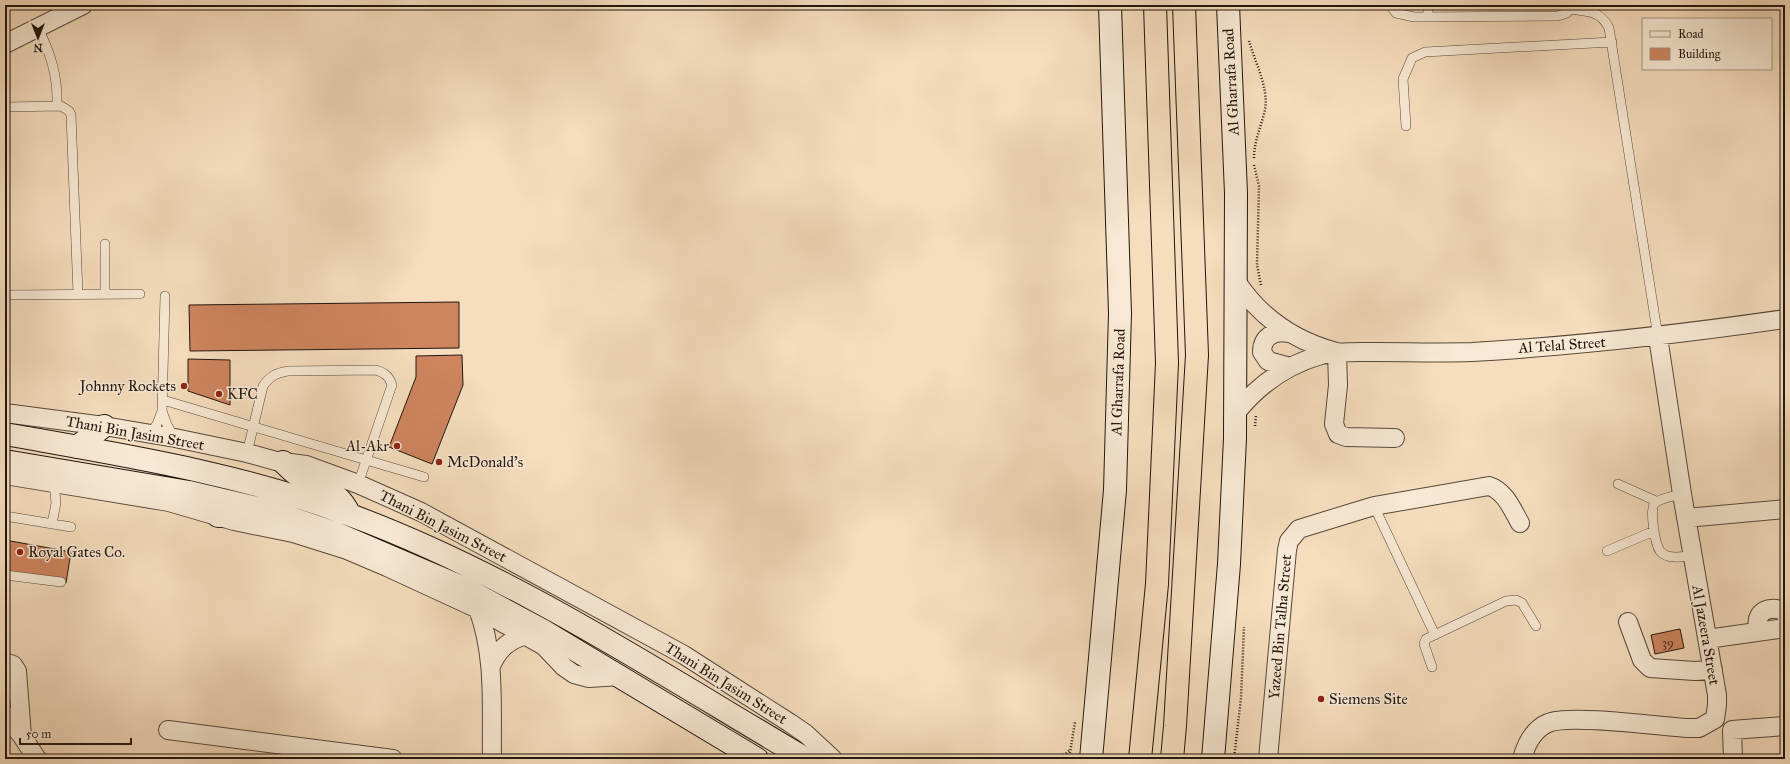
<svg xmlns="http://www.w3.org/2000/svg" width="1790" height="764" font-family="'IM FELL Great Primer',serif">
	<rect width="100%" height="100%" fill="#f5ddbd"/>
	<filter id="stains"><feTurbulence type="fractalNoise" baseFrequency=".005" numOctaves="4"/><feColorMatrix values="0 0 0 0 .2 0 0 0 0 .09 0 0 0 0 .02 0 0 0 .5 -.17"/></filter>
	<radialGradient id="worn" r=".72"><stop offset=".6" stop-color="#630" stop-opacity="0"/><stop offset="1" stop-color="#630" stop-opacity=".3"/></radialGradient>
	<!-- building -->
	<path fill="#ce855f" stroke="#22160e" d="M 459,302 L 459,348 L 190,351 L 189,305 Z
		M 462,355 L 463,385 L 432,464 L 389,447 L 416,377 L 416,356 Z
		M 188,359 L 230,360 L 230,405 L 188,391 Z
		M 5,540 L 71,552 L 66,583 L 5,572 Z
		M 1680,629 L 1684,648 L 1655,654 L 1651,635 Z"/>
	<g fill="none" stroke-linecap="round" stroke-linejoin="round">
		<defs>
			<path id="service" d="M 1390,5 L 1396,13 L 1414,17 L 1558,16 L 1567,13 L 1570,5
				M 1428,5 L 1428,17
				M 1570,9 C 1588,12 1600,10 1609,28 L 1658,337
				M 38,28 C 51,54 58,77 57,106
				M 5,107 L 61,106 L 69,111 L 71,115 L 78,294
				M 1406,126 L 1403,79 L 1412,58 L 1425,52 L 1612,42
				M 105,244 L 105,294
				M 5,295 L 140,294
				M 163,400 L 424,477
				M 162,411 L 167,425 L 175,438
				M 150,434 L 157,424 L 162,411 L 165,296
				M 247,453 L 263,386 C 270,376 276,373 288,371 L 376,370 C 385,373 389,376 392,385 L 358,484
				M 1618,484 L 1656,501
				M 1682,494 C 1674,496 1661,498 1655,503 C 1649,508 1655,544 1660,551 C 1667,560 1683,557 1693,555
				M 1374,506 L 1435,635
				M 5,516 L 71,527
				M 52,524 L 56,503 L 54,483
				M 1607,551 L 1654,531
				M 5,575 L 61,582
				M 1432,667 L 1424,644 L 1426,639 L 1506,601 L 1516,600 L 1522,603 L 1536,626"/>
			<path id="minor" d="M 5,44 L 83,5
				M 1235,279 C 1259,317 1292,340 1336,352
				M 1288,333 C 1274,330 1262,337 1262,352 L 1268,361 L 1290,367
				M 1337,352 L 1338,385 L 1334,424 L 1338,434 L 1346,437 L 1395,438
				M 5,413 L 104,426 L 175,438 L 247,453 L 276,461 L 306,465 L 358,484 L 421,512 L 684,655 L 790,723 L 806,734 L 833,759
				M 1235,414 C 1257,386 1286,365 1321,355 C 1339,351 1357,352 1375,352 C 1407,352 1440,353 1472,352 C 1577,346 1681,334 1785,319
				M 5,475 L 169,502 L 234,521 L 293,533 L 347,550 L 387,567 L 478,609 L 544,646 L 564,667 L 574,674 L 589,678 L 621,676
				M 1686,518 L 1785,509
				M 478,609 C 496,657 491,708 492,759
				M 1628,622 L 1642,660 L 1650,668 L 1695,671 L 1713,670
				M 1758,632 C 1758,628 1757,623 1758,619 C 1762,607 1776,607 1785,612
				M 1707,639 L 1778,629 L 1784,628 L 1785,625
				M 5,662 L 13,665 L 17,671 L 22,736
				M 491,666 C 498,649 509,640 526,635
				M 5,715 L 22,736 L 37,759
				M 168,730 L 393,759
				M 1268,759 L 1287,550 L 1289,541 L 1299,529 L 1374,506 L 1489,486 C 1505,491 1512,509 1520,523
				M 1522,759 C 1526,744 1534,729 1548,723 C 1569,714 1658,726 1686,728 L 1699,728 L 1715,719 L 1717,705 L 1717,695 L 1682,494 L 1658,337
				M 1733,759 L 1732,730 L 1785,726"/>
			<path id="secondary" d="M 5,434 C 122,455 239,473 350,515 C 512,575 658,672 806,759
				M 77,447 L 104,426
				M 5,461 L 189,492 L 270,511 L 338,534 L 464,588 L 542,630 L 757,759
				M 283,462 C 291,470 298,477 308,481 C 329,492 339,492 350,515
				M 218,516 L 252,513
				M 1091,759 L 1115,490 L 1120,313 L 1110,5
				M 1213,759 L 1229,564 L 1235,438 L 1236,193 L 1228,5"/>
			<path id="trunk" d="M 1140,759 L 1157,584 L 1167,363 L 1155,5
				M 1172,759 L 1175,726 L 1197,355 L 1184,5"/>
		</defs>
		<!-- service casing -->
		<use href="#service" stroke="#57483a" stroke-width="10"/>
		<!-- minor casing -->
		<use href="#minor" stroke="#57483a" stroke-width="20"/>
		<!-- secondary casing -->
		<use href="#secondary" stroke="#22160e" stroke-width="24"/>
		<!-- trunk casing -->
		<use href="#trunk" stroke="#22160e" stroke-width="24"/>
		<!-- path -->
		<path stroke="#22160e" stroke-width="2.5" stroke-dasharray="1 2" stroke-linecap="butt" d="M 1249,41 C 1255,62 1269,88 1265,110 C 1261,127 1254,141 1254,158
			M 1254,165 L 1259,186 L 1257,265 L 1261,285
			M 1255,426 L 1256,415
			M 1059,759 L 1070,750
			M 1069,759 L 1075,722
			M 1234,759 L 1241,698 L 1244,627"/>
		<!-- service -->
		<use href="#service" stroke="#f8e9d4" stroke-width="9"/>
		<!-- minor -->
		<use href="#minor" stroke="#f8e9d4" stroke-width="18"/>
		<!-- secondary -->
		<use href="#secondary" stroke="#f8e9d4" stroke-width="22"/>
		<!-- trunk -->
		<use href="#trunk" stroke="#f5ddbd" stroke-width="22"/>
	</g>
	<!-- markers -->
	<g fill="#8f2418" stroke="#f8e9d4" stroke-width="1.5">
		<circle cx="184" cy="386" r="4"/>
		<circle cx="219" cy="394" r="4"/>
		<circle cx="397" cy="446" r="4"/>
		<circle cx="439" cy="462" r="4"/>
		<circle cx="20" cy="552" r="4"/>
		<circle cx="1321" cy="699" r="4"/>
	</g>
	<g text-anchor="middle" stroke-width="3" stroke-linejoin="round" paint-order="stroke">
		<!-- number labels -->
		<g font-size="13" fill="#4d3222">
			<text x="1668" y="647">39</text>
		</g>
		<!-- street labels -->
		<g font-size="15" fill="#22160e" stroke="#f8e9d4">
			<text transform="translate(1231 82) rotate(-93)" y="5">Al Gharrafa Road</text>
			<text transform="translate(1562 345) rotate(-4)" y="5">Al Telal Street</text>
			<text transform="translate(1118 382) rotate(-88)" y="5">Al Gharrafa Road</text>
			<text transform="translate(135 433) rotate(10)" y="5">Thani Bin Jasim Street</text>
			<text transform="translate(443 526) rotate(27)" y="5">Thani Bin Jasim Street</text>
			<text transform="translate(1280 627) rotate(-85)" y="5">Yazeed Bin Talha Street</text>
			<text transform="translate(1706 635) rotate(80)" y="5">Al Jazeera Street</text>
			<text transform="translate(726 683) rotate(32)" y="5">Thani Bin Jasim Street</text>
		</g>
		<!-- poi labels -->
		<g font-size="15" fill="#22160e" stroke="#f8e9d4" text-anchor="start">
			<text x="176" y="391" text-anchor="end">Johnny Rockets</text>
			<text x="227" y="399">KFC</text>
			<text x="389" y="451" text-anchor="end">Al-Akr</text>
			<text x="447" y="467">McDonald's</text>
			<text x="28" y="557">Royal Gates Co.</text>
			<text x="1329" y="704">Siemens Site</text>
		</g>
	</g>
	<!-- margin -->
	<rect width="1790" height="764" fill="none" stroke="#f5ddbd" stroke-width="20"/>
	<rect x="6" y="6" width="1778" height="752" fill="none" stroke="#22160e" stroke-width="2"/>
	<rect x="10" y="10" width="1770" height="744" fill="none" stroke="#22160e"/>
	<!-- legend -->
	<rect x="1642" y="18" width="130" height="52" fill="#f8e9d4" stroke="#a29585"/>
	<rect x="1650" y="31" width="20" height="6" fill="#f8e9d4" stroke="#a29585"/>
	<text x="1678" y="38" font-size="12" fill="#22160e">Road</text>
	<rect x="1650" y="48" width="20" height="12" fill="#ce855f" stroke="#a29585"/>
	<text x="1678" y="58" font-size="12" fill="#22160e">Building</text>
	<!-- north arrow -->
	<g transform="translate(38 38) rotate(180)" stroke="#f8e9d4" stroke-width="3" paint-order="stroke">
	<path d="M0-3L7 15L0 10L-7 15Z" fill="#22160e"/>
	<text y="-6" font-size="11" font-weight="bold" text-anchor="middle" fill="#22160e">N</text>
	</g>
	<!-- scale -->
	<path d="M20 738v6h111v-6" fill="none" stroke="#22160e" stroke-width="2"/>
	<text x="26" y="738" font-size="12" fill="#22160e" stroke="#f8e9d4" stroke-width="3" paint-order="stroke">50 m</text>
	<rect width="100%" height="100%" filter="url(#stains)"/>
	<rect width="100%" height="100%" fill="url(#worn)"/>
</svg>
